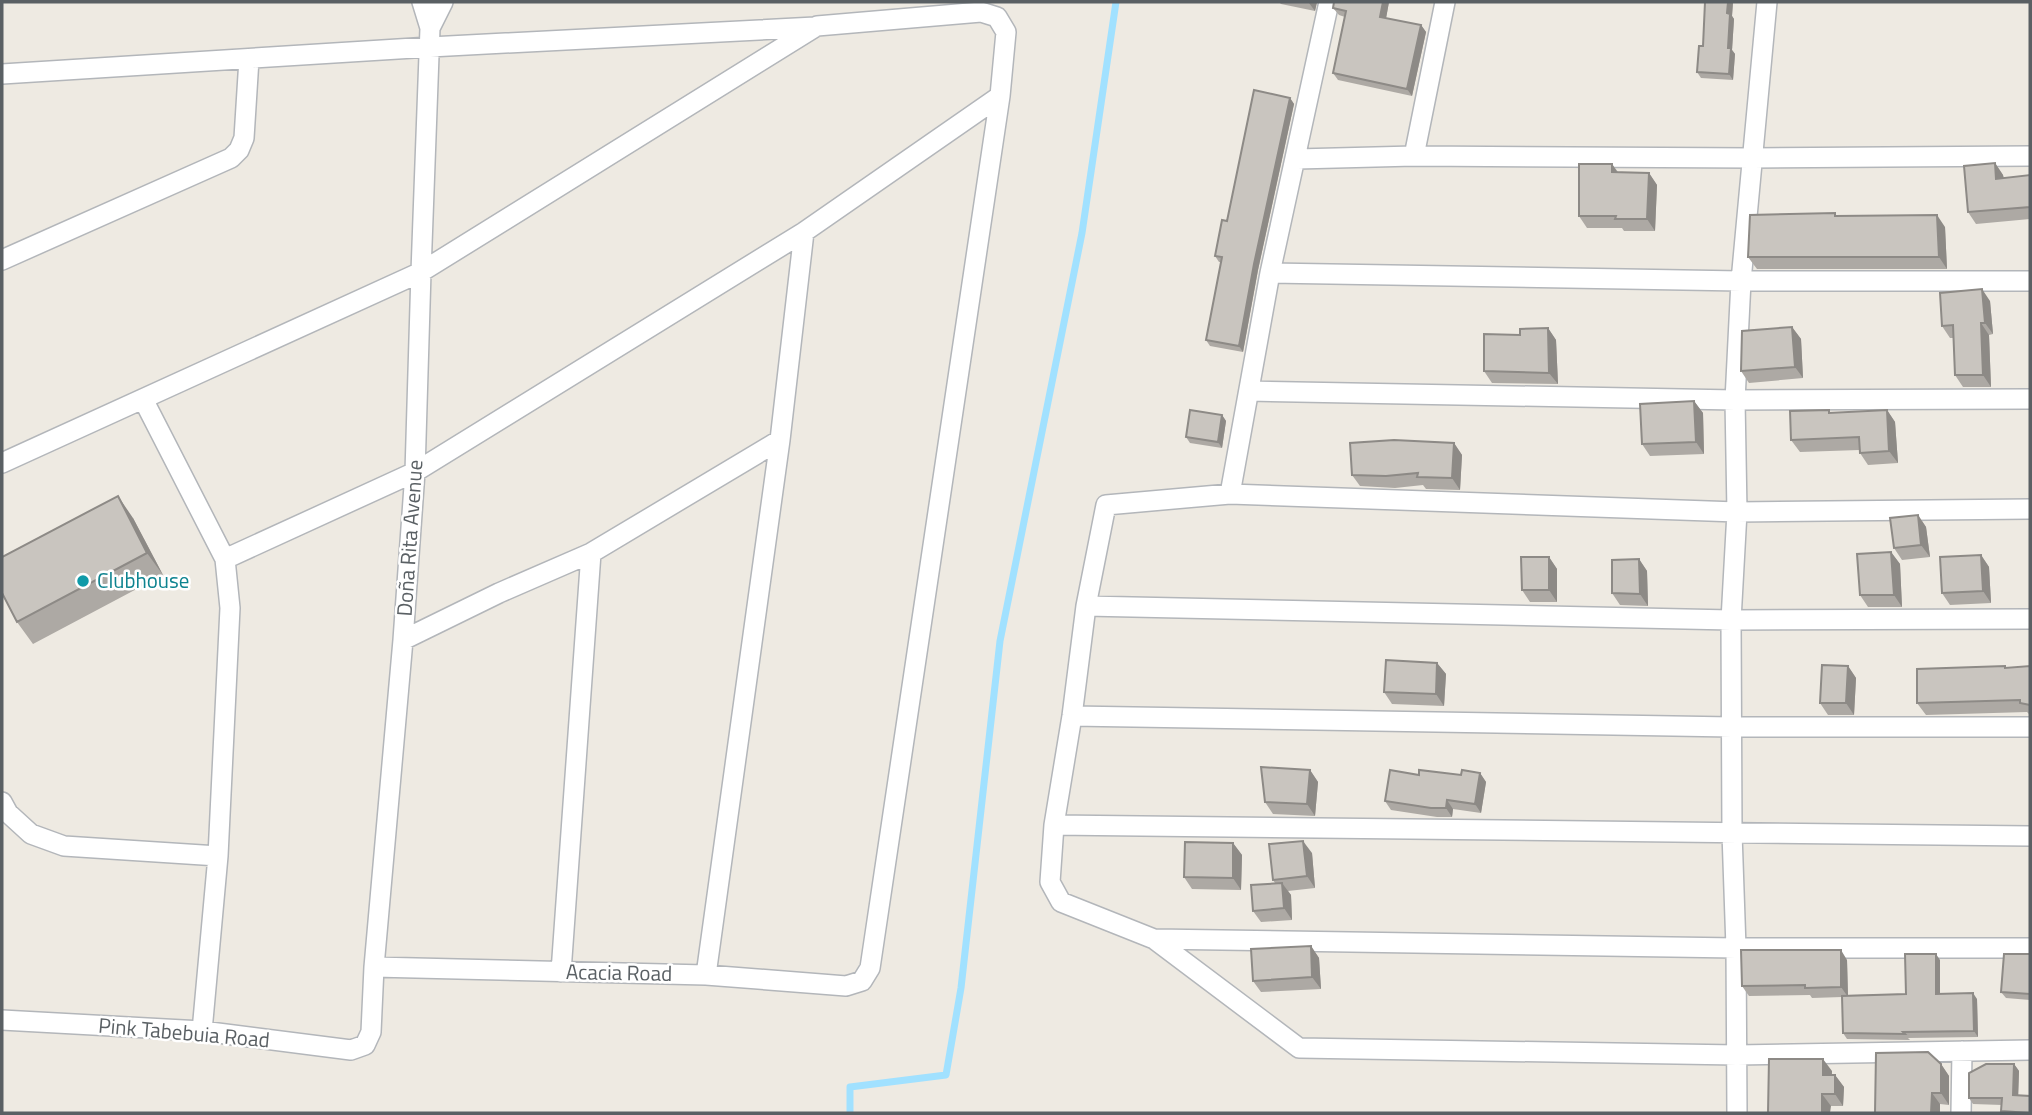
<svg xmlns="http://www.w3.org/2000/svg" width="2032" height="1115" font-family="'Titillium Web',sans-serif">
	<rect width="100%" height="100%" fill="#eeeae2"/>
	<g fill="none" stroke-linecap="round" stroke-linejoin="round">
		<!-- stream -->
		<path stroke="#a1e1ff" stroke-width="7" d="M 850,1113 L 850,1087 L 946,1075 L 961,988 L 1000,641 L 1082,233 L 1116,2"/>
		<defs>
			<path id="minor" d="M 430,28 L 443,2
				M 2,74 L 430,47 L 815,27
				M 1414,156 L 1445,2
				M 1297,159 L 1414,156 L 1753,158 L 2030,156
				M 2,260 L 231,158 L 239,150 L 244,138 L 249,59
				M 1270,273 L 1741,281 L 2030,281
				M 1249,391 L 1735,400 L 2030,399
				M 143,399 L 225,559
				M 2,463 L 421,272 L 817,26 L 981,12 L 997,17 L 1006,32 L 1000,96 L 870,968 L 862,981 L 846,986 L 706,975 L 374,967
				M 1230,494 L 1270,273 L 1329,2
				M 2030,509 L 1737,512 L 1230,494 L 1106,505 L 1086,606 L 1072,716 L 1054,825 L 1050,882 L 1061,902 L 1154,939 L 1299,1048 L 1737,1055 L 2030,1050
				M 1086,606 L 1731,620 L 2030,619
				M 403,640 L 499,593 L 591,553 L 780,440
				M 1072,716 L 1732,727 L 2030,727
				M 2,802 L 8,813 L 31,834 L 64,846 L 218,856
				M 1054,825 L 2030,836
				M 1154,939 L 1736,948 L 2030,948
				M 561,972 L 591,553
				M 706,975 L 780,440 L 804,232
				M 2,1020 L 202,1031 L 351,1050 L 365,1045 L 371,1032 L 374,967 L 403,640 L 415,472 L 421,272 L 430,28 L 422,2
				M 202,1031 L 218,856 L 230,608 L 225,559 L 415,472 L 804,232 L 1000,96
				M 1737,1113 L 1736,948 L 1732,833 L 1731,620 L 1737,512 L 1735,400 L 1741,281 L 1767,2
				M 1961,1113 L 1962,1051"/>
		</defs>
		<!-- minor casing -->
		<use href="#minor" stroke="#b3b6ba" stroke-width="22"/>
		<!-- minor -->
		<use href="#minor" stroke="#fff" stroke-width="19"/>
	</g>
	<!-- wall -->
	<path fill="#ada9a4" d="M 1279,2 L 1317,2 L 1315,11 L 1281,4 Z
		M 1334,2 L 1389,2 L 1386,18 L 1421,25 L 1426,32 L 1412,96 L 1338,80 L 1333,73 L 1345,17 L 1339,15 L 1333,8 Z
		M 1699,2 L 1733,2 L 1732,16 L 1734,19 L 1732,50 L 1735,54 L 1733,80 L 1701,78 L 1697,72 L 1703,46 L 1705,2 Z
		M 1290,98 L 1294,104 L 1258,270 L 1243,352 L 1210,346 L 1206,340 L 1221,262 L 1219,262 L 1215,256 L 1227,221 Z
		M 1995,163 L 2003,175 L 2004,178 L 2030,175 L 2030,219 L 1976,224 L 1968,212 Z
		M 1612,164 L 1618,172 L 1649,173 L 1657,185 L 1655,231 L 1624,231 L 1622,228 L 1587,228 L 1579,216 Z
		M 1945,227 L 1947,269 L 1757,269 L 1748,257 Z
		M 1990,301 L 1993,334 L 1989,335 L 1991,387 L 1963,387 L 1955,375 L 1954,338 L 1950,338 L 1942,326 Z
		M 1792,327 L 1801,339 L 1803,378 L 1749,383 L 1741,371 Z
		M 1548,328 L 1556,340 L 1558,384 L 1492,383 L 1484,371 L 1520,335 Z
		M 1694,401 L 1703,413 L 1704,454 L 1650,456 L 1642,444 Z
		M 1887,410 L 1895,422 L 1898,463 L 1868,465 L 1860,453 L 1859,450 L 1800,452 L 1791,440 Z
		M 1222,415 L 1226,421 L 1222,448 L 1190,443 L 1186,437 Z
		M 1454,443 L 1462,455 L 1460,490 L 1426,489 L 1423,485 L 1395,488 L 1360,486 L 1352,475 Z
		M 1918,515 L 1926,527 L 1930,557 L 1902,560 L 1894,548 Z
		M 133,518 L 163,575 L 33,644 L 17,622 Z
		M 1891,552 L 1900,564 L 1902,607 L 1868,607 L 1860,595 Z
		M 1981,555 L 1989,567 L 1991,603 L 1950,605 L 1942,593 Z
		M 1549,557 L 1557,569 L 1557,602 L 1530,602 L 1522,590 Z
		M 1639,559 L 1647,571 L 1648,606 L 1620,605 L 1612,593 Z
		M 1437,663 L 1446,674 L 1444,706 L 1392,704 L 1384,692 Z
		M 1848,666 L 1856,678 L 1854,715 L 1828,715 L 1820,703 Z
		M 2030,666 L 2030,715 L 2027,712 L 1926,715 L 1917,703 L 2007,668 Z
		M 1310,770 L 1318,782 L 1315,816 L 1273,814 L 1265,802 Z
		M 1480,773 L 1486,782 L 1481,813 L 1453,809 L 1452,817 L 1437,817 L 1391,810 L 1385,801 L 1419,775 L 1461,775 Z
		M 1233,843 L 1242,855 L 1241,890 L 1192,889 L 1184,877 Z
		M 1312,853 L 1315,888 L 1288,891 L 1291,895 L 1292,920 L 1261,922 L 1253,911 L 1275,883 L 1273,880 Z
		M 1311,946 L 1319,958 L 1321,989 L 1261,992 L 1253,981 Z
		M 2030,954 L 2030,1000 L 2006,998 L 2001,992 Z
		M 1847,960 L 1848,995 L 1906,994 L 1940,960 L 1940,993 L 1977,999 L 1978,1037 L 1908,1038 L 1910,1040 L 1847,1039 L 1843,1033 L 1842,997 L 1812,998 L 1810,995 L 1749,996 L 1742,986 Z
		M 1941,1064 L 1949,1076 L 1949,1105 L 1940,1104 L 1875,1113 Z
		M 2014,1064 L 2019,1071 L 2018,1096 L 2030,1113 L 2003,1113 L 2001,1111 L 2002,1105 L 1973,1104 L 1969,1098 Z
		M 1832,1071 L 1832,1075 L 1835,1075 L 1844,1087 L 1843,1106 L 1831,1106 L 1768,1113 Z"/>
	<!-- shaded-wall -->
	<path fill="#8d8a86" d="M 1310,2 L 1317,2 L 1315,11 L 1309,3 Z
		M 1383,2 L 1389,2 L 1385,24 L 1380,17 Z
		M 1728,2 L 1733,2 L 1732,16 L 1734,19 L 1732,50 L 1735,54 L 1733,80 L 1729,74 L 1727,13 Z
		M 1421,25 L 1426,32 L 1412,96 L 1407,89 Z
		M 1290,98 L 1294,104 L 1258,270 L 1243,352 L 1239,346 L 1254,264 Z
		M 1995,163 L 2003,175 L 2005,191 L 1996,179 Z
		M 1612,164 L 1620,176 L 1612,172 Z
		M 1649,173 L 1657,185 L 1655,231 L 1647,219 Z
		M 1937,215 L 1945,227 L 1947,269 L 1939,257 Z
		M 1982,289 L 1990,301 L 1993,334 L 1985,323 Z
		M 1981,323 L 1989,335 L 1991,387 L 1983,375 Z
		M 1792,327 L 1801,339 L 1803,378 L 1795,367 Z
		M 1548,328 L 1556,340 L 1558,384 L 1549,373 Z
		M 1694,401 L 1703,413 L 1704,454 L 1696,442 Z
		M 1887,410 L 1895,422 L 1898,463 L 1889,451 Z
		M 1222,415 L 1226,421 L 1222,448 L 1218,442 Z
		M 1454,443 L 1462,455 L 1460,490 L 1452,478 Z
		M 118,496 L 133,518 L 163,575 L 147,553 Z
		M 1918,515 L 1926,527 L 1930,557 L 1921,545 Z
		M 1891,552 L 1900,564 L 1902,607 L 1894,595 Z
		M 1981,555 L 1989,567 L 1991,603 L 1983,591 Z
		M 1549,557 L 1557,569 L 1557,602 L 1549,590 Z
		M 1639,559 L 1647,571 L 1648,606 L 1640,594 Z
		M 1437,663 L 1446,674 L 1444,706 L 1436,694 Z
		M 1848,666 L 1856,678 L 1854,715 L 1846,703 Z
		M 1310,770 L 1318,782 L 1315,816 L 1307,804 Z
		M 1480,773 L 1486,782 L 1481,813 L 1475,804 Z
		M 1447,800 L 1453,809 L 1452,817 L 1446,808 Z
		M 1303,841 L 1312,853 L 1315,888 L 1307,876 Z
		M 1233,843 L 1242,855 L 1241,890 L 1233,878 Z
		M 1282,883 L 1291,895 L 1292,920 L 1284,908 Z
		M 1311,946 L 1319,958 L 1321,989 L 1312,977 Z
		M 1841,950 L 1847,960 L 1848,997 L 1841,987 Z
		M 1936,954 L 1940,960 L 1940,1000 L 1936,994 Z
		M 1973,993 L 1977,999 L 1978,1037 L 1974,1031 Z
		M 1823,1059 L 1832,1071 L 1831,1087 L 1823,1075 Z
		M 1941,1064 L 1949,1076 L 1949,1105 L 1941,1093 Z
		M 2014,1064 L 2019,1071 L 2018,1102 L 2013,1095 Z
		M 1835,1075 L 1844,1087 L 1843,1106 L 1835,1094 Z
		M 1932,1093 L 1940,1104 L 1940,1113 L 1931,1113 Z
		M 1822,1094 L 1831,1106 L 1830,1113 L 1822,1113 Z"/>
	<!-- building -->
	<path fill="#c9c5bf" stroke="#8d8a86" stroke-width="2" d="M 1334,2 L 1383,2 L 1380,17 L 1421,25 L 1407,89 L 1333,73 L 1346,11 L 1333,8 Z
		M 1705,2 L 1728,2 L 1727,13 L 1730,14 L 1728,48 L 1731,48 L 1729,74 L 1697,72 L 1699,46 L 1703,46 Z
		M 1254,90 L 1290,98 L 1254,264 L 1239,346 L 1206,340 L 1222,257 L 1215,256 L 1222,220 L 1227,221 Z
		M 1995,163 L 1996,179 L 2030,175 L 2030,207 L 1968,212 L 1964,166 Z
		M 1579,164 L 1612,164 L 1612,172 L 1649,173 L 1647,219 L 1615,219 L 1616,216 L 1579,216 Z
		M 1835,213 L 1835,216 L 1937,215 L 1939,257 L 1748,257 L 1750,215 Z
		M 1982,289 L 1985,323 L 1981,323 L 1983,375 L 1955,375 L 1953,325 L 1942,326 L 1940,293 Z
		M 1792,327 L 1795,367 L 1741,371 L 1742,331 Z
		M 1548,328 L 1549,373 L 1484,371 L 1484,334 L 1520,335 L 1520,329 Z
		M 1694,401 L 1696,442 L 1642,444 L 1640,404 Z
		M 1190,410 L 1222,415 L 1218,442 L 1186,437 Z
		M 1829,410 L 1829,413 L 1887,410 L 1889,451 L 1860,453 L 1859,437 L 1791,440 L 1790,411 Z
		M 1394,440 L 1454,443 L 1452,478 L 1417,477 L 1418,473 L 1386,476 L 1352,475 L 1350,443 Z
		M 118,496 L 147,553 L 17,622 L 2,593 L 2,557 Z
		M 1918,515 L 1921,545 L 1894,548 L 1890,518 Z
		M 1891,552 L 1894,595 L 1860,595 L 1857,554 Z
		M 1981,555 L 1983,591 L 1942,593 L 1940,557 Z
		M 1521,557 L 1549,557 L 1549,590 L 1522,590 Z
		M 1639,559 L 1640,594 L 1612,593 L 1612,560 Z
		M 1386,660 L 1437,663 L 1436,694 L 1384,692 Z
		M 1822,665 L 1848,666 L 1846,703 L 1820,703 Z
		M 2005,666 L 2005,668 L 2030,666 L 2030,705 L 2020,703 L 2020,700 L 1917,703 L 1917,669 Z
		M 1261,767 L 1310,770 L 1307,804 L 1265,802 Z
		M 1390,770 L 1419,775 L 1419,770 L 1461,775 L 1462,770 L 1480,773 L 1475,804 L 1447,800 L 1446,808 L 1431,808 L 1385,801 Z
		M 1303,841 L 1307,876 L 1273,880 L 1269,844 Z
		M 1185,842 L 1233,843 L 1233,878 L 1184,877 Z
		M 1282,883 L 1284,908 L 1253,911 L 1251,885 Z
		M 1311,946 L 1312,977 L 1253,981 L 1251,949 Z
		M 1741,950 L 1841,950 L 1841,987 L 1805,988 L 1805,985 L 1742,986 Z
		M 1905,954 L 1936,954 L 1936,994 L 1973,993 L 1974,1031 L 1903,1032 L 1905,1034 L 1843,1033 L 1842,996 L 1906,994 Z
		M 2004,954 L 2030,954 L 2030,994 L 2001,992 Z
		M 1928,1052 L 1941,1064 L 1941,1093 L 1932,1093 L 1931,1113 L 1875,1113 L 1876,1053 Z
		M 1769,1059 L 1823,1059 L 1823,1075 L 1835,1075 L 1835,1094 L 1822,1094 L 1822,1113 L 1768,1113 Z
		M 1986,1064 L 2014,1064 L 2013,1095 L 2030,1096 L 2030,1113 L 2001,1111 L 2002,1098 L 1969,1098 L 1969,1073 Z"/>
	<!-- markers -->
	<circle fill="#0f9aa8" stroke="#fff" stroke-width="2.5" cx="83" cy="581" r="7"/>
	<g text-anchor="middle" stroke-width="5" stroke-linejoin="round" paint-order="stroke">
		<!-- street labels -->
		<g font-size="21" fill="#5a6064" stroke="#fff">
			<text transform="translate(410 538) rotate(-86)" y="7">Doña Rita Avenue</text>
			<text transform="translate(619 973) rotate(1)" y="7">Acacia Road</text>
			<text transform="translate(184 1033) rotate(5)" y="7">Pink Tabebuia Road</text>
		</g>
		<!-- culture labels -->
		<g font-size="21" fill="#0d838f" stroke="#fff" text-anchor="start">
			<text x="97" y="588">Clubhouse</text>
		</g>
	</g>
	<!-- border -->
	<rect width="2032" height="1115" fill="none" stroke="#5a6064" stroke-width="7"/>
</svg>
